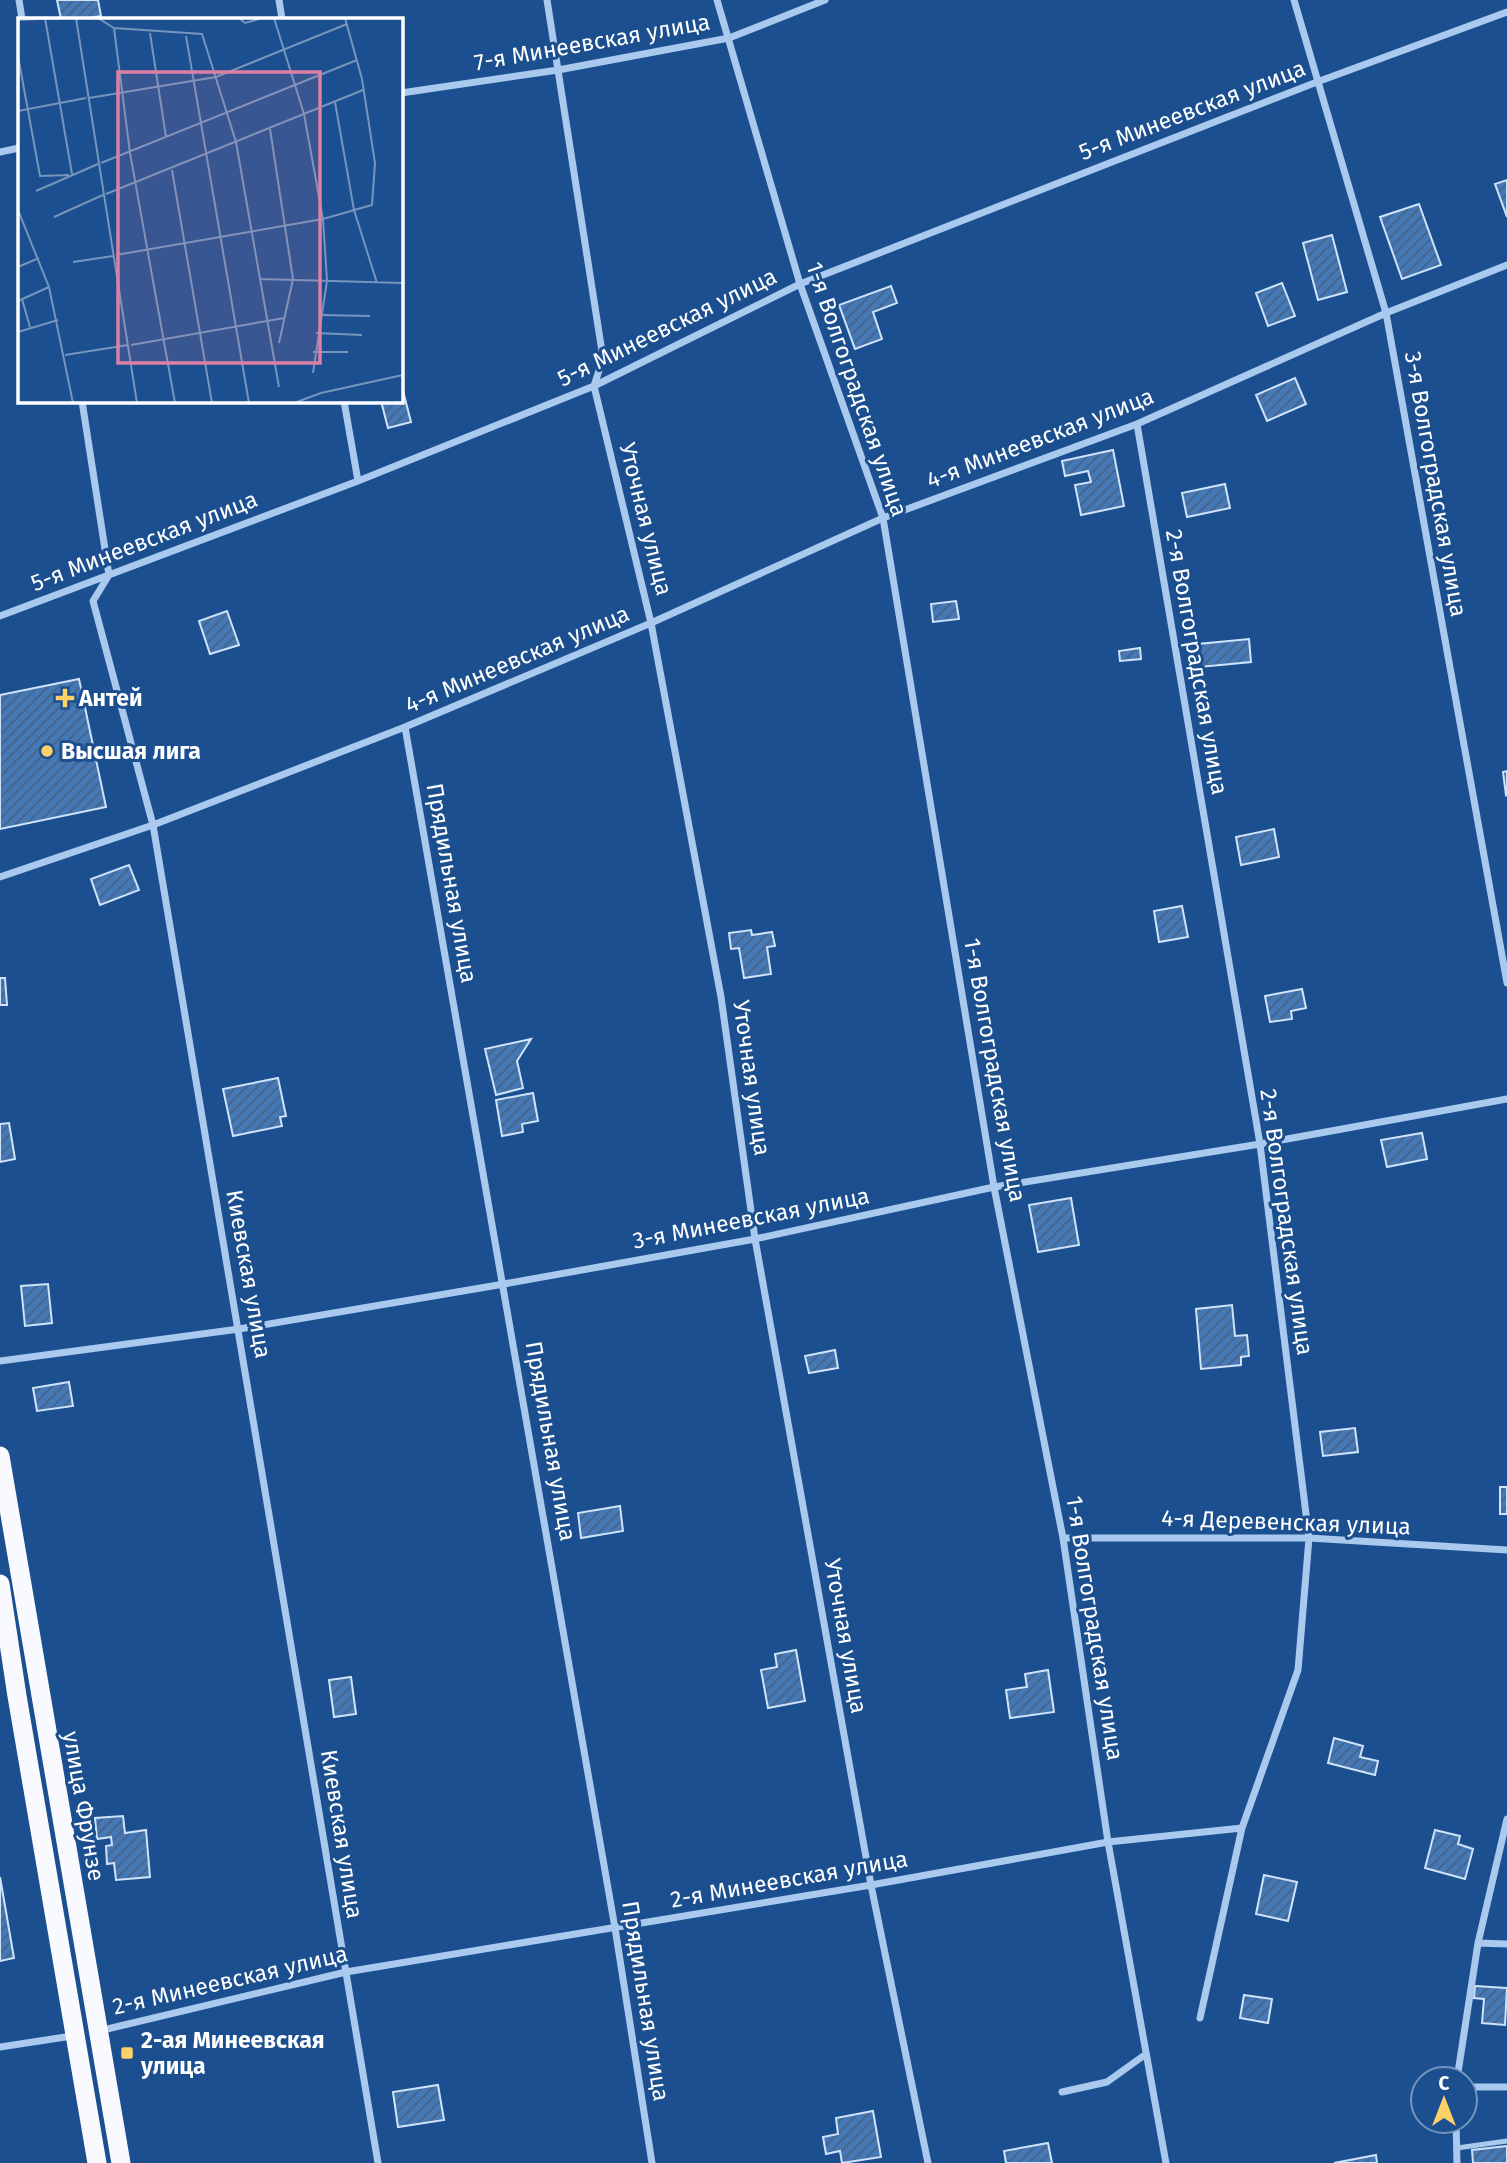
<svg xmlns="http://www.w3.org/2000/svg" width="1507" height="2163" font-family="'Fira Sans',sans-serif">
	<defs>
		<pattern id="building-hatch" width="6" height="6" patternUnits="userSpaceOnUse" patternTransform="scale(1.75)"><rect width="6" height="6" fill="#4478b7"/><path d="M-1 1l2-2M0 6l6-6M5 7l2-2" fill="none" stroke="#486282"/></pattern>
	</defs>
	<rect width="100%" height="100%" fill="#1b4f8f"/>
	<!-- building -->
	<path fill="url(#building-hatch)" stroke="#cfe3fa" stroke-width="2" d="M 57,0 L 98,0 L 101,16 L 84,19 L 61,19 Z
		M 1507,180 L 1507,217 L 1495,184 Z
		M 1419,204 L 1441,265 L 1402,279 L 1380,217 Z
		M 1332,235 L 1347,292 L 1318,300 L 1303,243 Z
		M 1282,283 L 1295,316 L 1268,326 L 1256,293 Z
		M 891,286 L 897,303 L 873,312 L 882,339 L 855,349 L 839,305 Z
		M 1295,378 L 1306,404 L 1267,421 L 1256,395 Z
		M 401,383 L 411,422 L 388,428 L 381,401 L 401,401 Z
		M 1113,450 L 1124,506 L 1081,515 L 1075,485 L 1091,482 L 1088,471 L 1065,476 L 1062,461 Z
		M 1225,484 L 1230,508 L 1187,517 L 1182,493 Z
		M 956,601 L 959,619 L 933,622 L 931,604 Z
		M 227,611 L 239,645 L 210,654 L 199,621 Z
		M 1249,639 L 1251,662 L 1200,667 L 1198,644 Z
		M 1140,648 L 1141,659 L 1120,661 L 1119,651 Z
		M 79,679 L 106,807 L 0,829 L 0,695 Z
		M 1507,771 L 1507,794 L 1506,795 L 1503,772 Z
		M 1274,829 L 1279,857 L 1241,865 L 1236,837 Z
		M 129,865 L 139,890 L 100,905 L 91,879 Z
		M 1182,906 L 1188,937 L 1159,942 L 1154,911 Z
		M 751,930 L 752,935 L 772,932 L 775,946 L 767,947 L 771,974 L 744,978 L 739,948 L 731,949 L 729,933 Z
		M 0,978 L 5,978 L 7,1005 L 0,1005 Z
		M 1302,989 L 1306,1008 L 1291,1011 L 1292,1019 L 1270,1022 L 1265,996 Z
		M 531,1039 L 517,1061 L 523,1088 L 496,1095 L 485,1049 Z
		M 278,1078 L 286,1116 L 280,1117 L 282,1126 L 233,1136 L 223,1089 Z
		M 533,1093 L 538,1121 L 522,1124 L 523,1132 L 502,1136 L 496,1100 Z
		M 9,1123 L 15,1159 L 0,1162 L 0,1124 Z
		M 1422,1133 L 1427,1159 L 1387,1167 L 1381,1140 Z
		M 1071,1198 L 1079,1245 L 1038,1252 L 1029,1205 Z
		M 48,1284 L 52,1323 L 25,1326 L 21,1286 Z
		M 1232,1305 L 1235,1336 L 1247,1335 L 1249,1356 L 1241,1357 L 1241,1365 L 1201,1369 L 1196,1309 Z
		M 835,1350 L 838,1368 L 809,1373 L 805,1356 Z
		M 69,1382 L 73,1406 L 37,1411 L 33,1388 Z
		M 1355,1428 L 1358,1452 L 1323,1456 L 1320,1432 Z
		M 1500,1487 L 1507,1487 L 1507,1514 L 1500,1514 Z
		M 620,1506 L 623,1531 L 581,1538 L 578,1513 Z
		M 796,1650 L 805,1701 L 768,1708 L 761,1670 L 777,1667 L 775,1654 Z
		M 1048,1670 L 1054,1712 L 1010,1718 L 1006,1690 L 1027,1687 L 1025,1674 Z
		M 351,1677 L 356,1714 L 334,1717 L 329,1680 Z
		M 1334,1738 L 1363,1746 L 1360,1757 L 1378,1761 L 1375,1775 L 1328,1763 Z
		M 123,1816 L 125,1833 L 146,1830 L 150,1877 L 116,1880 L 114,1863 L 107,1864 L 106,1846 L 112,1845 L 111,1837 L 97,1839 L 95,1818 Z
		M 1435,1830 L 1460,1836 L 1458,1844 L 1473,1849 L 1465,1879 L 1425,1868 Z
		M 1264,1875 L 1297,1882 L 1288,1921 L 1256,1914 Z
		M 0,1877 L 14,1958 L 0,1961 Z
		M 1475,1986 L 1507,1988 L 1505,2025 L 1482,2023 L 1484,1999 L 1474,1998 Z
		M 1244,1995 L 1272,1999 L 1268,2023 L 1240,2018 Z
		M 438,2085 L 444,2120 L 398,2127 L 393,2092 Z
		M 873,2111 L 881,2157 L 842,2163 L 840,2151 L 826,2154 L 823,2137 L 838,2134 L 836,2118 Z
		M 1048,2143 L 1052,2163 L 1006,2163 L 1004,2151 Z
		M 1507,2146 L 1507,2163 L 1473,2163 L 1472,2150 Z
		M 1376,2155 L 1377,2163 L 1334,2163 Z"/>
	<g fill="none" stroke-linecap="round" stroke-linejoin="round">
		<!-- service -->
		<path stroke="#a9c9ee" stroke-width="5" d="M 1457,2148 L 1507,2141"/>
		<!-- minor -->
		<path stroke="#a9c9ee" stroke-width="7" d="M 19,0 L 22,19
			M 279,0 L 282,19
			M 547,0 L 603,358 L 594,386 L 651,623 L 721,997 L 755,1239 L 871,1885 L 928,2163
			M 717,0 L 800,284 L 883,518 L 994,1187 L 1063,1538 L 1108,1842 L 1166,2163
			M 1294,0 L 1386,313 L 1507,983
			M 401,93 L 558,70 L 729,38 L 825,0
			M 0,152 L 19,148
			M 82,401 L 109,575 L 93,601 L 153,825 L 378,2163
			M 344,401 L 358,481
			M 1137,424 L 1260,1144 L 1309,1538 L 1298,1670 L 1242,1828 L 1200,2018
			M 0,616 L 358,481 L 594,386 L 800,284 L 1317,82 L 1507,12
			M 405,727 L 615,1928 L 652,2163
			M 0,877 L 153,825 L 405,727 L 651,623 L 883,518 L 1137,424 L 1386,313 L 1507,265
			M 0,1361 L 239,1329 L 504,1284 L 755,1239 L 994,1187 L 1260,1144 L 1507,1099
			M 1063,1538 L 1309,1538 L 1507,1550
			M 1478,1943 L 1507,1944
			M 99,2031 L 346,1972 L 871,1885 L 1108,1842 L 1242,1828
			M 0,2047 L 72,2036
			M 1457,2079 L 1478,1943 L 1507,1819
			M 1465,2087 L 1507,2087
			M 1062,2092 L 1107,2082 L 1146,2054
			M 1456,2121 L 1457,2163"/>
		<!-- trunk -->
		<path stroke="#f8faff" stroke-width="19" d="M 0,1456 L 121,2163
			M 0,1584 L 17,1696 L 97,2163"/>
	</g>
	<!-- markers -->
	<g fill="#ffd166" stroke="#1b4f8f" stroke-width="2.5">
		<path d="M61.5 687.5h7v7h7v7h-7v7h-7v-7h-7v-7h7z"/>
		<circle cx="47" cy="751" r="7"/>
		<rect x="120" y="2046" width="14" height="14" rx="3.5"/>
	</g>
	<g text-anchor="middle" stroke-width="6" stroke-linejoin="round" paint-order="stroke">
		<!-- street labels -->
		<g font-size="23" fill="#fff" stroke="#1b4f8f">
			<text transform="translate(592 42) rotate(-10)" y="8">7-я Минеевская улица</text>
			<text transform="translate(1192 110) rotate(-21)" y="8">5-я Минеевская улица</text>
			<text transform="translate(667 327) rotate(-26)" y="8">5-я Минеевская улица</text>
			<text transform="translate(857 389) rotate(71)" y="8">1-я Волгоградская улица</text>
			<text transform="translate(1040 438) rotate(-21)" y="8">4-я Минеевская улица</text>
			<text transform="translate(1436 484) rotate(80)" y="8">3-я Волгоградская улица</text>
			<text transform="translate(646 519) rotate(76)" y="8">Уточная улица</text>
			<text transform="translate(144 541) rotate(-21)" y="8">5-я Минеевская улица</text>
			<text transform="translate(517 659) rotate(-23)" y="8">4-я Минеевская улица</text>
			<text transform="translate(1197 662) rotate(80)" y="8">2-я Волгоградская улица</text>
			<text transform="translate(452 883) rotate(80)" y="8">Прядильная улица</text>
			<text transform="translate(995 1070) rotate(80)" y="8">1-я Волгоградская улица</text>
			<text transform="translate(752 1078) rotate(82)" y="8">Уточная улица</text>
			<text transform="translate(751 1218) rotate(-11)" y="8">3-я Минеевская улица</text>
			<text transform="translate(1287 1222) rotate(82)" y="8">2-я Волгоградская улица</text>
			<text transform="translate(249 1274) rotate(80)" y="8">Киевская улица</text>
			<text transform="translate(551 1441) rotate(80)" y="8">Прядильная улица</text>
			<text transform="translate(1286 1522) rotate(2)" y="8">4-я Деревенская улица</text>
			<text transform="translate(1095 1628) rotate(81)" y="8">1-я Волгоградская улица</text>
			<text transform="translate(846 1636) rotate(80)" y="8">Уточная улица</text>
			<text transform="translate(84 1806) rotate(80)" y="8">улица Фрунзе</text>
			<text transform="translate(342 1834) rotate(81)" y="8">Киевская улица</text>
			<text transform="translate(789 1879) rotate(-10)" y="8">2-я Минеевская улица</text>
			<text transform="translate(230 1980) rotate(-13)" y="8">2-я Минеевская улица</text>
			<text transform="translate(646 2001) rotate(81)" y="8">Прядильная улица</text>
		</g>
		<!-- poi labels -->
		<g font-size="23" font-weight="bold" fill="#fff" stroke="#1b4f8f" text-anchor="start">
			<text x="79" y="706">Антей</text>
			<text x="61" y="759">Высшая лига</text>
			<text x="141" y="2048">2-ая Минеевская<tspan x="141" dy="26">улица</tspan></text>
		</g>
	</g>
	<!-- overview -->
	<g transform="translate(18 18)">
		<rect width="385" height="385" fill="#1b4f8f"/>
		<path fill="none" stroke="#7695bc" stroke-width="2" d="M 27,0 L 54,156M 58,0 L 119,385M 80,0 L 96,10 L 184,16 L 218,124 L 261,369M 221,0 L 227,5 L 245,0M 256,0 L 286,96 L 305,201 L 309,263 L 295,355M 0,2 L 43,0M 96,10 L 112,135 L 157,385M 132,15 L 148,119M 168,18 L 231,385M 0,38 L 22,158 L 51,157M 71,80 L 198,59 L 329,6M 317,84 L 336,192 L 359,265M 0,93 L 68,80M 252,111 L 275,261 L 261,325M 83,145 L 339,42M 154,152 L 194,385M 18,173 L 80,146M 88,176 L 345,72M 0,192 L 31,269 L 55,385M 36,199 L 85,177M 98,237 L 305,201 L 354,187 L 357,145 L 344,61 L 327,0M 55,244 L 95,238M 0,249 L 21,240M 242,261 L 385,265M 4,281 L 12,309M 0,283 L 31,269M 302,297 L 352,298M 0,314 L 40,302M 298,315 L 344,317M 113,327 L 266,300M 295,334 L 330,334M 47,337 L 110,327M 276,385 L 303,375 L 385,357"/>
		<path fill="#dd80a5" fill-opacity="0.15" stroke="#dd80a5" stroke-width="3.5" d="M 100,54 L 302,54 L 302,345 L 100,345 Z"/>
		<rect width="385" height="385" fill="none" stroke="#fff" stroke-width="3.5"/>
	</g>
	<!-- north arrow -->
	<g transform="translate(1444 2100)"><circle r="33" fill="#1b4f8f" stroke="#7695bc" stroke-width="2"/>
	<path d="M0-5L12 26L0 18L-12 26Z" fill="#ffd166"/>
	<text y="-10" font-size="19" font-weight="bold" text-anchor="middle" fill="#ffffff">С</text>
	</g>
</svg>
